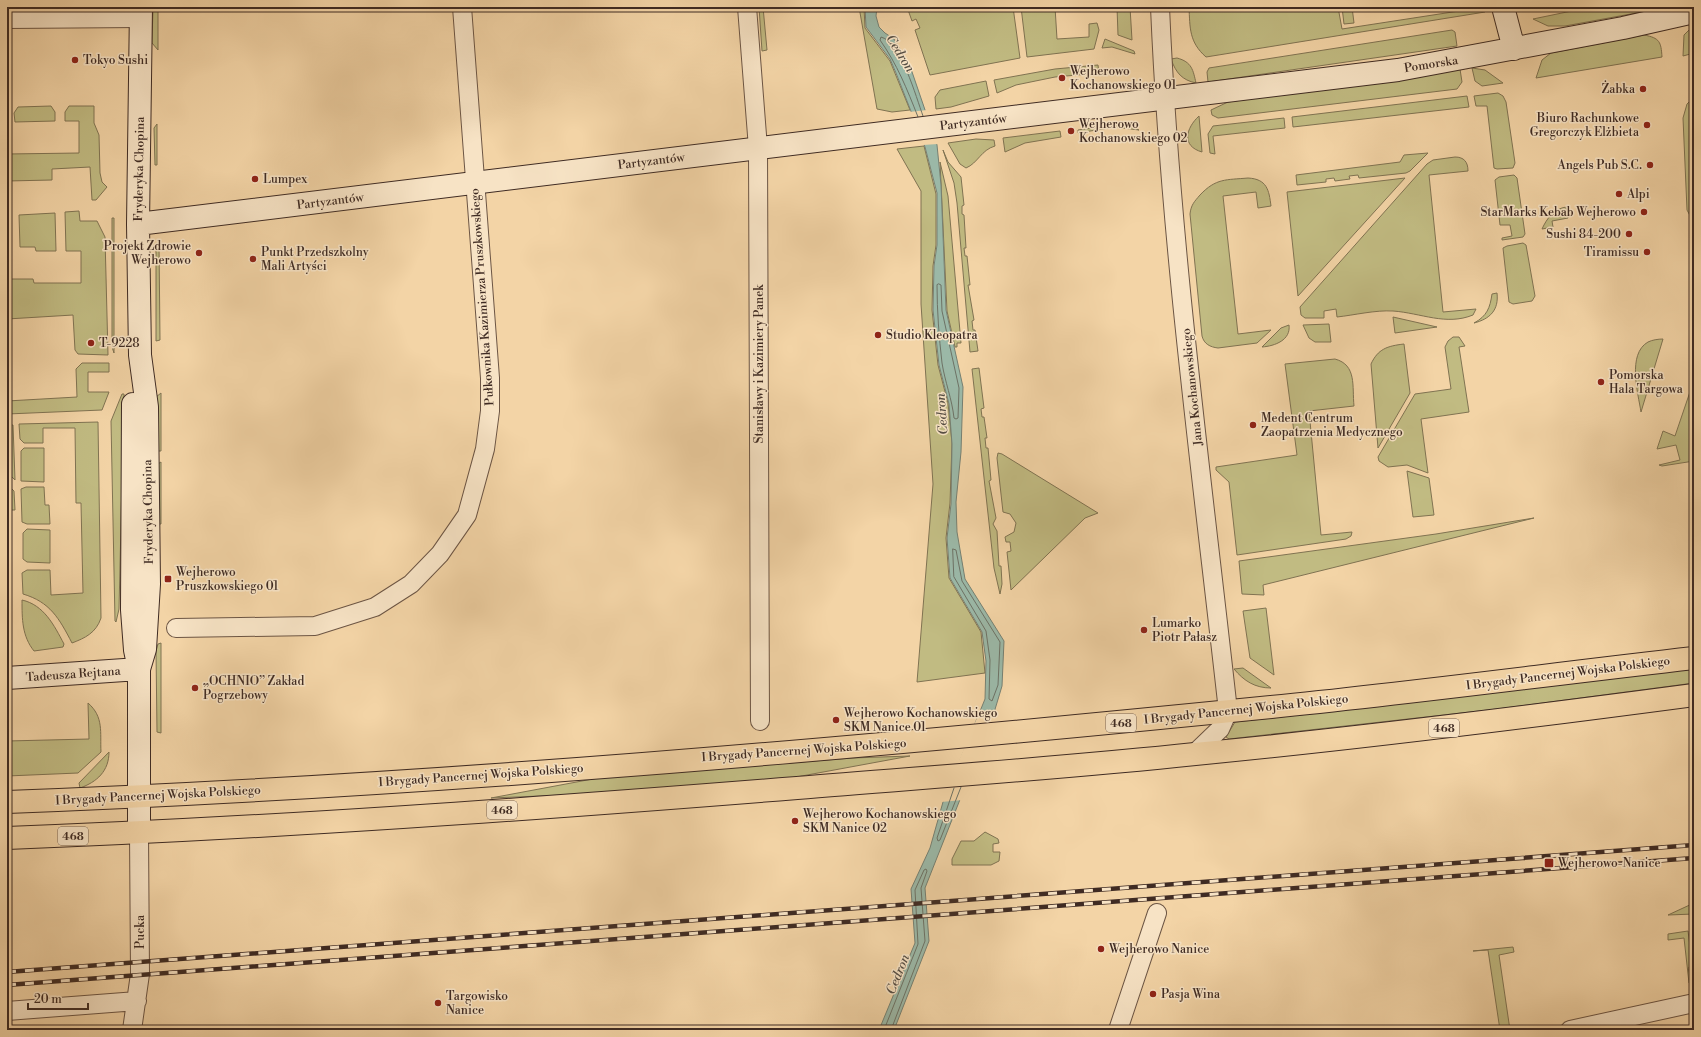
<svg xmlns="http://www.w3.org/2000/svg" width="1701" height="1037" font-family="'Libre Bodoni',serif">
	<rect width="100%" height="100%" fill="#f3d4a6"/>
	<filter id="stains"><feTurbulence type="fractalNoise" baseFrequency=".005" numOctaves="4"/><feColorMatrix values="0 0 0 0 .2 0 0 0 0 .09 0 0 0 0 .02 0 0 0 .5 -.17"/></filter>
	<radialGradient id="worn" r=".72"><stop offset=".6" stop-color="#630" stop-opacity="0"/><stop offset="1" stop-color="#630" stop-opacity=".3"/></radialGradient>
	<!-- green -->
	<path fill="#c1bb82" stroke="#807352" d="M 158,7 L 158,50 L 152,43 L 152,40 L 153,9 Z
		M 759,7 L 763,7 L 767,50 L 762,51 Z
		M 859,7 L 864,7 L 865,28 L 890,61 L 910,110 L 892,112 L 877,109 Z
		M 907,7 L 1013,7 L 1020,58 L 930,75 L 915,30 L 920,28 L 916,19 L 912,21 Z
		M 1021,7 L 1055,7 L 1057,39 L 1089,37 L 1089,24 L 1097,23 L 1099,30 L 1094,49 L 1027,57 Z
		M 1117,7 L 1130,7 L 1132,40 L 1118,35 Z
		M 1189,7 L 1338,7 L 1342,29 L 1485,7 L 1485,12 L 1206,57 C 1189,42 1190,28 1189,7 Z
		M 1342,7 L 1352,7 L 1354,23 L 1344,24 Z
		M 1591,7 L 1669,7 L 1565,26 L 1548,26 L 1533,19 Z
		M 1694,25 L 1694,53 L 1683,56 L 1684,35 Z
		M 1452,30 L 1455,32 L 1457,46 L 1208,82 L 1207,72 L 1209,68 Z
		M 1644,35 C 1660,38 1661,42 1662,57 L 1536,78 L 1542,60 L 1551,53 Z
		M 1105,39 L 1134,51 L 1135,54 L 1112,47 L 1102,48 Z
		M 1177,58 C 1192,62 1193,70 1196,83 C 1182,80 1176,73 1171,59 Z
		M 1098,65 L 1099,73 L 1055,77 L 1016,85 L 997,93 L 994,80 L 1055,69 Z
		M 1472,68 L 1485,70 L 1503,83 L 1482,86 L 1475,81 Z
		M 1460,69 L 1462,82 L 1457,89 L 1218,118 L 1212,115 L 1211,110 L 1228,102 Z
		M 986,81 L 989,96 L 951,107 L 936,109 L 935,97 L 940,90 Z
		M 1498,93 L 1503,96 L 1506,102 L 1515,163 L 1513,168 L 1497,169 L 1494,168 L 1487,106 L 1476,106 L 1474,96 Z
		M 1467,96 L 1469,107 L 1293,127 L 1292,117 Z
		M 1694,97 L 1694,223 L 1687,210 L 1683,118 L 1687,104 Z
		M 51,106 L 55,112 L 55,121 L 15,122 L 14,113 L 18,107 Z
		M 69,106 L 94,106 L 94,123 L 99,135 L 100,173 L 102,182 L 107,187 L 96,200 L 92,200 L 90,167 L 52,169 L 52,180 L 7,181 L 7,154 L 79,153 L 79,121 L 65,121 L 65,112 Z
		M 1199,116 L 1202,152 C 1181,146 1186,128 1199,116 Z
		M 1284,118 L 1285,128 L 1213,136 L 1215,154 L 1210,153 L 1208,134 L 1213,126 Z
		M 157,124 L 157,165 L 155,165 L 154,128 Z
		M 1113,125 L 1127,125 L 1139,130 L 1115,127 L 1078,133 L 1078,130 Z
		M 1060,131 L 1061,137 L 1025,143 L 1005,152 L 1003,138 Z
		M 976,139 L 994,140 L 995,146 C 981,150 978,163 966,168 L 960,164 L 948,143 Z
		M 924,146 L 936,194 L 936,245 L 933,266 L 932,310 L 938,365 L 948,403 L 952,443 L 950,503 L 946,538 L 949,578 L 981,632 L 985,673 L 917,682 L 933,484 L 921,304 L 921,191 L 897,149 Z
		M 943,150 L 948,162 L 961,177 L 964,205 L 962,206 L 962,214 L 964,215 L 966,248 L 964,248 L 965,256 L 967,256 L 970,285 L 968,285 L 974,320 L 972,321 L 973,330 L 975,330 L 978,351 L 970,352 L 957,203 L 954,183 Z
		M 1428,153 L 1410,171 L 1406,173 L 1359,178 L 1358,175 L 1349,176 L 1350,179 L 1335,181 L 1334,178 L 1326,179 L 1326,182 L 1297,185 L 1296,175 L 1400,162 L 1404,155 Z
		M 1455,157 C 1464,157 1468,162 1468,171 L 1429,175 L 1443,312 L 1476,309 L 1473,315 C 1446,326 1421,313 1393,311 C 1375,310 1355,315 1337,317 L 1336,309 L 1324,311 L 1324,318 L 1305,318 L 1301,315 L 1300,307 L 1427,164 L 1433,160 Z
		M 940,162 L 948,196 L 961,343 L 957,343 L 957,347 L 955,347 L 947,311 Z
		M 1514,175 L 1517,178 L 1525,234 L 1523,237 L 1502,240 L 1502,238 L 1512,236 L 1510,225 L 1500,225 L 1495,180 L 1499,177 Z
		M 1248,178 C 1267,179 1269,190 1271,206 L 1258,208 L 1256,192 L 1223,196 L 1238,334 L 1271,330 L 1257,343 L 1218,348 C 1210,347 1204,344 1202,336 L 1190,214 C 1191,205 1194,202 1200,195 C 1216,178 1226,180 1248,178 Z
		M 1405,178 L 1298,296 L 1287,192 Z
		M 1566,207 L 1568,218 L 1552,221 L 1553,227 L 1542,229 C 1547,218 1554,209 1566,207 Z
		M 79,211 L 80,221 L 97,221 L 105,237 L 108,355 L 78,354 L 75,350 L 73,315 L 7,319 L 7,279 L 33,279 L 34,283 L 81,283 L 81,251 L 66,251 L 65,212 Z
		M 55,213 L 56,251 L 36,251 L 35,247 L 20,247 L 19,215 Z
		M 10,215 L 11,247 L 7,247 L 7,216 Z
		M 112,218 L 114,218 L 114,353 L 112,347 Z
		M 1523,243 L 1526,245 L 1535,296 L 1532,301 L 1513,304 L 1509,302 L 1503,248 L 1507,246 Z
		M 159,244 L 160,340 L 156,341 L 156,251 Z
		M 1497,293 C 1499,310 1490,319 1474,323 C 1487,316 1490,308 1492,294 Z
		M 1393,317 L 1437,327 L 1395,333 Z
		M 1329,324 L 1331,342 L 1315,342 L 1309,338 L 1303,325 Z
		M 1289,325 C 1291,340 1275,346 1262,347 L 1281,328 Z
		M 1453,337 L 1459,337 L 1465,346 L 1459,347 L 1469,412 L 1421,419 L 1428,473 L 1407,465 L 1388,467 L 1379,461 L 1378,457 L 1415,394 L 1451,389 L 1445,347 L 1448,341 Z
		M 1663,339 L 1641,412 C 1638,393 1627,354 1648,342 C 1652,340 1658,339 1663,339 Z
		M 1404,344 L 1410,393 L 1378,448 L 1371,364 C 1378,349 1387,346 1404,344 Z
		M 1335,359 C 1357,365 1352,386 1354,406 L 1309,411 L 1321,535 L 1352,532 L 1351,536 L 1346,539 L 1237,555 L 1229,482 L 1216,470 L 1216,467 L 1297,455 L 1285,364 Z
		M 82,363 L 109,363 L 109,372 L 88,372 L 88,392 L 109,392 L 102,410 L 7,414 L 7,401 L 77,397 L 76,369 Z
		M 979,368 L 984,408 L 981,409 L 982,417 L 984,417 L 987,438 L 985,438 L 986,448 L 988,448 L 991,480 L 989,481 L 996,518 L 993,524 L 997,531 L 999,566 L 1001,566 L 1002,584 L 1000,594 L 994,568 L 972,369 Z
		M 1694,380 L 1694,461 L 1662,466 L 1659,465 L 1680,460 L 1676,445 L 1657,449 L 1663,431 L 1675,436 Z
		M 161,393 L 161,451 L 159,451 L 156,448 L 156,397 Z
		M 122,394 L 124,394 L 119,609 L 116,622 L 115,621 L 111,421 Z
		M 98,422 L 101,618 C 96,633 85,638 72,643 C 59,618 50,602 23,594 L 22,573 L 27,570 L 50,570 L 51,595 L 83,593 L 81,503 L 76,503 L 75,428 L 43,428 L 43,443 L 24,443 L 20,439 L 19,424 Z
		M 7,425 L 13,425 L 15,480 L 7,472 Z
		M 24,448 L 44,448 L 44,482 L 21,481 L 21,451 Z
		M 998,453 L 1002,454 L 1098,513 L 1085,518 L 1011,590 L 1007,552 L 1011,551 L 1010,542 L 1006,542 L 1005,537 L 1014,532 L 1016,523 L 1010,514 L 1003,512 L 997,458 Z
		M 161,462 L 161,524 L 159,524 L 156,521 L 156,465 Z
		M 1407,471 L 1429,478 L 1434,515 L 1413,517 Z
		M 7,484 L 14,491 L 15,510 L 7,510 Z
		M 26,487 L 44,487 L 45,505 L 49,505 L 50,524 L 27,524 L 22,522 L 21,489 Z
		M 1534,518 L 1263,585 L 1264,595 L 1242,594 L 1239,561 L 1436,534 Z
		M 27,529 L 50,530 L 50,563 L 27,562 L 23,559 L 23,533 Z
		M 22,600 C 44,605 54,625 64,644 L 63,647 L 34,651 C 22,636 22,619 22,600 Z
		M 1266,608 L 1274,675 L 1250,658 L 1243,611 Z
		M 161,643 L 161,733 L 157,732 L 156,651 L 158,644 Z
		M 1694,667 L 1694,683 L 1497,709 L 1229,739 L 1226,737 L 1235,722 L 1373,707 Z
		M 1243,668 L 1271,688 C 1255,688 1244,681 1234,669 Z
		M 88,703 C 104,717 100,732 101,752 L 78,773 L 7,776 L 7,741 L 89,739 Z
		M 109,752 C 109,771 97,782 80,788 L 79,783 Z
		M 910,756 L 780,780 L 589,794 L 491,798 L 598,778 L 852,758 Z
		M 985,832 L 998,839 L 999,843 L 993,844 L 993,852 L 1000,852 L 999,861 L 991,865 L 952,865 L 952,859 L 961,841 L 974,841 Z
		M 1694,903 L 1694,914 L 1668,915 Z
		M 1688,931 L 1690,946 L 1694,945 L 1694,966 L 1688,968 L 1692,983 L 1689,983 L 1684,938 L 1668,940 L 1668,934 Z
		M 1513,947 L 1514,952 L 1499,955 L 1510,1030 L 1500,1030 L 1488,950 L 1473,951 Z"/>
	<!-- water -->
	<path fill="#9bb8a7" stroke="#768072" d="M 865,7 L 877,7 L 876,16 L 879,27 L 885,33 L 894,39 L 910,66 L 937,145 L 941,185 L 946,310 L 963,387 L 961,452 L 956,502 L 957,532 L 965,579 L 1004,641 L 1002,686 L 993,716 L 925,888 L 929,941 L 894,1030 L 879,1030 L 915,943 L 911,889 L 930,848 L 943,802 L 985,699 L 986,661 L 982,632 L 950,578 L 947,538 L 951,504 L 952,444 L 949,404 L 939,365 L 933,310 L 934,266 L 937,245 L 937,193 L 925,147 L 896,73 L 890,59 L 866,27 Z"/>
	<!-- pier -->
	<path fill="#f3d4a6" d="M 927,110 L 938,144 L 923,145 L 909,112 Z
		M 994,717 L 963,800 L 941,802 L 977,718 Z"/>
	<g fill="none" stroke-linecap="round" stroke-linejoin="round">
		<!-- shore -->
		<path stroke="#6d7265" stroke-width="1" d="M 918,117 C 907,89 897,64 880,40 L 881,37 C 901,42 916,97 923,116
			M 939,284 L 941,285 L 942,311 L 959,388 L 958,418 L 956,419 L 954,418 C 952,399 945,382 942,363 C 939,337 937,311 937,285 Z
			M 953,549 L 956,550 L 962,581 L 1000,642 L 998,685 L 992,701 L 989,699 L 990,660 L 986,631 L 954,577 Z
			M 954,788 L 937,838 L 938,841 L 940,840 L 961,787
			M 884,1030 L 918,944 L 915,890 L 924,870 L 926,869 L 927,871 L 921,888 L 925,941 L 891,1030"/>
		<defs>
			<path id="street" d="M 747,7 L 758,148 L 760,721
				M 1160,7 C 1170,242 1202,477 1228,711 L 1220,729 L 1193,755
				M 7,19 L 141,18
				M 176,628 L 315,626 L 375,607 L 411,584 L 440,554 L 467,515 L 485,449 L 490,411 L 490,378 L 462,7
				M 7,1011 L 137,1001
				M 132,1030 L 140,974 L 139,833
				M 1118,1030 L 1157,913
				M 1570,1030 L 1694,1003"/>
			<path id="secondary" d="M 1503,7 L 1514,49
				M 138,224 L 1398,70 L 1623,28 L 1694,12
				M 133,404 L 132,610 L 135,650 L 139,669 L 139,833
				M 139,669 L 145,649 L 149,584 L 147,407 L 140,355 L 138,224 L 141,7
				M 7,678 L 139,669"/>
			<path id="primary" d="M 7,802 C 429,786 851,749 1271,707 C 1412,693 1553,674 1694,658
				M 7,838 C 271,828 534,809 797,788 C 930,777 1063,768 1195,754 C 1362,738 1528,717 1694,695"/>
		</defs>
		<!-- street casing -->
		<use href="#street" stroke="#6c5544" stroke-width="20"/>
		<!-- secondary casing -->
		<use href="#secondary" stroke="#3f2b23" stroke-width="24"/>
		<!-- primary casing -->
		<use href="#primary" stroke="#3f2b23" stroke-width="24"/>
		<!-- street -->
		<use href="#street" stroke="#f7e3c5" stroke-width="18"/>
		<!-- secondary -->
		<use href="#secondary" stroke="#f7e3c5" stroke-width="22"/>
		<!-- primary -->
		<use href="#primary" stroke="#f3d4a6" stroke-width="22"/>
		<defs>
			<path id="rail" d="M 7,972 L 1694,845
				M 7,985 L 1694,858"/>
		</defs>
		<!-- rail casing -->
		<use href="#rail" stroke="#3f2b23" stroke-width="4.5"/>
		<!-- rail -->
		<use href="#rail" stroke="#f7e3c5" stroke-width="3" stroke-dasharray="9" stroke-linecap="butt"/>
	</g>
	<!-- markers -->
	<g fill="#8f2418" stroke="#f7e3c5" stroke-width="1.5">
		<circle cx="75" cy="60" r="4"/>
		<circle cx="1062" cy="78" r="4"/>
		<circle cx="1643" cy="89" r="4"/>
		<circle cx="1647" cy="125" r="4"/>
		<circle cx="1071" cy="131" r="4"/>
		<circle cx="1650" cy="165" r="4"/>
		<circle cx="255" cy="179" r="4"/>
		<circle cx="1619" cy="194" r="4"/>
		<circle cx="1644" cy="212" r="4"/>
		<circle cx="1629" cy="234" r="4"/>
		<circle cx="1647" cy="252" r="4"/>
		<circle cx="199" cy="253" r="4"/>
		<circle cx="253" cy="259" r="4"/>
		<circle cx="878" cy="335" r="4"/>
		<circle cx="91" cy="343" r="4"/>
		<circle cx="1601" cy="382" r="4"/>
		<circle cx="1253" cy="425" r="4"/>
		<rect x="164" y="575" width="8" height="8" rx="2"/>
		<circle cx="1144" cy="630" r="4"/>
		<circle cx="195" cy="688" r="4"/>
		<circle cx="836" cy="720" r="4"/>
		<circle cx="795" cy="821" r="4"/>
		<rect x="1544" y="858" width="10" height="10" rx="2"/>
		<circle cx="1101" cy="949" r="4"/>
		<circle cx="1153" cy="994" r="4"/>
		<circle cx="438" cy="1003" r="4"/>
	</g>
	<g text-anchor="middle" stroke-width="3" stroke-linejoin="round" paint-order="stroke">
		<!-- shield labels -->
		<g fill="#f7e3c5" stroke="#766254" stroke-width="1">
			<rect x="1106" y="714" width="30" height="18" rx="3"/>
			<rect x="1429" y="719" width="30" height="18" rx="3"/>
			<rect x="487" y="801" width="30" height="18" rx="3"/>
			<rect x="58" y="827" width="30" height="18" rx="3"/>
		</g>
		<g font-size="11" font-weight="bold" fill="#3f2b23">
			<text x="1121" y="727">468</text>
			<text x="1444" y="732">468</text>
			<text x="502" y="814">468</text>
			<text x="73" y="840">468</text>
		</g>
		<!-- poi labels -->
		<g font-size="12" fill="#3f2b23" stroke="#f7e3c5" text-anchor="start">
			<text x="83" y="64">Tokyo Sushi</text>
			<text x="1070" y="75">Wejherowo<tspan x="1070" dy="14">Kochanowskiego 01</tspan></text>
			<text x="1635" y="93" text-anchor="end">Żabka</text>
			<text x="1639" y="122" text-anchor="end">Biuro Rachunkowe<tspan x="1639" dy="14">Gregorczyk Elżbieta</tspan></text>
			<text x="1079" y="128">Wejherowo<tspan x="1079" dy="14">Kochanowskiego 02</tspan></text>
			<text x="1642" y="169" text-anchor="end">Angels Pub S.C.</text>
			<text x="263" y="183">Lumpex</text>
			<text x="1627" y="198">Alpi</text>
			<text x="1636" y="216" text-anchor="end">StarMarks Kebab Wejherowo</text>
			<text x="1621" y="238" text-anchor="end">Sushi 84-200</text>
			<text x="191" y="250" text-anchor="end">Projekt Zdrowie<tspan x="191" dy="14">Wejherowo</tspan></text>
			<text x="261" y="256">Punkt Przedszkolny<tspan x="261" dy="14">Mali Artyści</tspan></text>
			<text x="1639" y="256" text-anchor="end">Tiramissu</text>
			<text x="886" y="339">Studio Kleopatra</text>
			<text x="99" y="347">T-9228</text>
			<text x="1609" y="379">Pomorska<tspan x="1609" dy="14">Hala Targowa</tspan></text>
			<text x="1261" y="422">Medent Centrum<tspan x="1261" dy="14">Zaopatrzenia Medycznego</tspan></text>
			<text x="176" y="576">Wejherowo<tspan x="176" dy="14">Pruszkowskiego 01</tspan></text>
			<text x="1152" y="627">Lumarko<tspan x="1152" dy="14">Piotr Pałasz</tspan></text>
			<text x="203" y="685">„OCHNIO” Zakład<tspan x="203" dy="14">Pogrzebowy</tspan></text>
			<text x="844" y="717">Wejherowo Kochanowskiego<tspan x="844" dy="14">SKM Nanice 01</tspan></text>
			<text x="803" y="818">Wejherowo Kochanowskiego<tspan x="803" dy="14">SKM Nanice 02</tspan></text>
			<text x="1558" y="867">Wejherowo-Nanice</text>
			<text x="1109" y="953">Wejherowo Nanice</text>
			<text x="1161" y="998">Pasja Wina</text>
			<text x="446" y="1000">Targowisko<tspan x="446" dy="14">Nanice</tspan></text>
		</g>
		<!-- street labels -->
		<g font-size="12" fill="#3f2b23" stroke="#f7e3c5">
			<text transform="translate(1431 64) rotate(-9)" y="4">Pomorska</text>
			<text transform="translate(973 122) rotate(-7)" y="4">Partyzantów</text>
			<text transform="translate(651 161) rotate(-7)" y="4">Partyzantów</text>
			<text transform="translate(139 169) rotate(-89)" y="4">Fryderyka Chopina</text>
			<text transform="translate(330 201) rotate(-7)" y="4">Partyzantów</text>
			<text transform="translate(482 297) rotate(-94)" y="4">Pułkownika Kazimierza Pruszkowskiego</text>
			<text transform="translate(759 364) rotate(-90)" y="4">Stanisławy i Kazimiery Panek</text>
			<text transform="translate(1192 387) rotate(-96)" y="4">Jana Kochanowskiego</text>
			<text transform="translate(148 512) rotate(-91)" y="4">Fryderyka Chopina</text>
			<text transform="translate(1568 673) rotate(-7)" y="4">I Brygady Pancernej Wojska Polskiego</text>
			<text transform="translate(73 674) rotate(-4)" y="4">Tadeusza Rejtana</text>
			<text transform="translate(1246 709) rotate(-6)" y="4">I Brygady Pancernej Wojska Polskiego</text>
			<text transform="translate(804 750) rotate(-4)" y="4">I Brygady Pancernej Wojska Polskiego</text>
			<text transform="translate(481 775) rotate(-4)" y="4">I Brygady Pancernej Wojska Polskiego</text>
			<text transform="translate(158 795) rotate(-3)" y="4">I Brygady Pancernej Wojska Polskiego</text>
			<text transform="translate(140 932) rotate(-90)" y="4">Pucka</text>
		</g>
		<!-- water labels -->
		<g font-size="13" font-style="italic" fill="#564e44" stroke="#f7e3c5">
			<text transform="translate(901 53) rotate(58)" y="5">Cedron</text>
			<text transform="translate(941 414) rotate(-94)" y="5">Cedron</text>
			<text transform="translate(897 974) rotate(-68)" y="5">Cedron</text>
		</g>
	</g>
	<!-- margin -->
	<rect width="1701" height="1037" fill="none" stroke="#f3d4a6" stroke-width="24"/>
	<rect x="8" y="8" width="1685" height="1021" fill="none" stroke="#3f2b23" stroke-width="2"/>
	<rect x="12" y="12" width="1677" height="1013" fill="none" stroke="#3f2b23"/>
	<!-- scale -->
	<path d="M28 1003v6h60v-6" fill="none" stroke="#3f2b23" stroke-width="2"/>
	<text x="34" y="1003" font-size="12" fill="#3f2b23" stroke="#f7e3c5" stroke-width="3" paint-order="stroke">20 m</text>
	<rect width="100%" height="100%" filter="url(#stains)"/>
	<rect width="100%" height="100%" fill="url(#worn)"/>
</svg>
